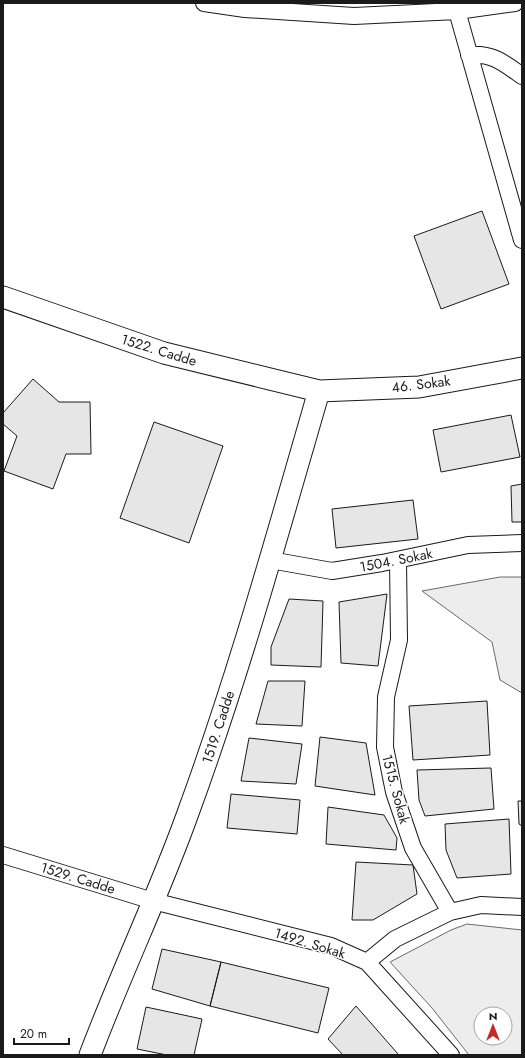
<svg xmlns="http://www.w3.org/2000/svg" width="525" height="1058" font-family="Jost,sans-serif">
	<rect width="100%" height="100%" fill="#fff"/>
	<!-- park -->
	<path fill="#ededed" stroke="#6a6a6a" fill-rule="evenodd" d="M 500,577 L 522,577 L 522,693 L 500,680 L 492,642 L 422,591 Z
		M 467,924 L 522,930 L 522,1055 L 469,1055 L 432,1008 L 390,962 L 451,930 ZM 481,1014 L 505,1014 L 505,1038 L 481,1038 Z"/>
	<!-- building -->
	<path fill="#e6e6e6" stroke="#1a1a1a" d="M 482,211 L 509,284 L 441,309 L 414,236 Z
		M 33,379 L 59,402 L 90,402 L 91,454 L 66,454 L 53,489 L 4,471 L 17,436 L 3,424 L 3,413 Z
		M 511,415 L 520,457 L 441,472 L 433,430 Z
		M 154,422 L 223,446 L 189,543 L 120,518 Z
		M 522,484 L 522,522 L 512,522 L 511,486 Z
		M 413,500 L 418,539 L 336,548 L 332,509 Z
		M 387,594 L 378,666 L 341,663 L 339,602 Z
		M 289,599 L 323,601 L 321,667 L 271,665 L 271,647 Z
		M 268,681 L 305,681 L 302,726 L 256,724 Z
		M 487,701 L 490,755 L 413,760 L 409,706 Z
		M 320,737 L 366,743 L 375,795 L 315,786 Z
		M 249,738 L 302,744 L 296,784 L 241,781 Z
		M 491,768 L 494,809 L 425,816 L 419,800 L 417,770 Z
		M 231,794 L 300,800 L 297,834 L 227,828 Z
		M 518,801 L 522,801 L 522,826 L 519,824 Z
		M 328,807 L 384,815 L 397,838 L 396,850 L 326,844 Z
		M 509,819 L 511,874 L 457,878 L 446,850 L 445,824 Z
		M 356,862 L 413,865 L 417,894 L 373,920 L 352,920 Z
		M 162,949 L 221,962 L 210,1006 L 152,989 Z
		M 221,962 L 329,988 L 318,1033 L 210,1006 Z
		M 356,1006 L 398,1054 L 397,1055 L 343,1055 L 328,1039 Z
		M 146,1007 L 202,1019 L 194,1055 L 167,1055 L 137,1049 Z"/>
	<g fill="none" stroke-linecap="round" stroke-linejoin="round">
		<defs>
			<path id="minor" d="M 204,3 L 245,9 L 354,16 L 457,11 L 515,3
				M 457,11 L 522,240
				M 469,55 C 493,53 504,63 522,76
				M 270,560 L 332,571 L 382,563 L 468,545 L 522,543
				M 398,560 L 399,640 L 386,697 L 385,747 L 394,792 L 413,848 L 450,912
				M 3,855 L 153,901 L 331,946 L 367,962 L 451,1055
				M 367,962 L 395,939 L 450,912 L 481,905 L 522,907"/>
			<path id="tertiary" d="M 3,297 L 164,353 L 319,391 L 419,387 L 522,368
				M 90,1055 C 121,973 159,894 188,813 C 239,674 278,532 319,391"/>
		</defs>
		<!-- minor casing -->
		<use href="#minor" stroke="#1a1a1a" stroke-width="18"/>
		<!-- tertiary casing -->
		<use href="#tertiary" stroke="#1a1a1a" stroke-width="23"/>
		<!-- minor -->
		<use href="#minor" stroke="#fff" stroke-width="16"/>
		<!-- tertiary -->
		<use href="#tertiary" stroke="#fff" stroke-width="21"/>
	</g>
	<g text-anchor="middle" stroke-width="3" stroke-linejoin="round" paint-order="stroke">
		<!-- street labels -->
		<g font-size="14" fill="#1a1a1a" stroke="#fff">
			<text transform="translate(159 350) rotate(17)" y="5">1522. Cadde</text>
			<text transform="translate(421 384) rotate(-7)" y="5">46. Sokak</text>
			<text transform="translate(396 560) rotate(-11)" y="5">1504. Sokak</text>
			<text transform="translate(218 727) rotate(-72)" y="5">1519. Cadde</text>
			<text transform="translate(396 789) rotate(75)" y="5">1515. Sokak</text>
			<text transform="translate(78 878) rotate(17)" y="5">1529. Cadde</text>
			<text transform="translate(310 943) rotate(17)" y="5">1492. Sokak</text>
		</g>
	</g>
	<!-- border -->
	<rect width="525" height="1058" fill="none" stroke="#1a1a1a" stroke-width="8"/>
	<!-- north arrow -->
	<g transform="translate(493 1026)"><circle r="19" fill="#ffffff" stroke="#a3a3a3"/>
	<path d="M0-3L7 15L0 10L-7 15Z" fill="#c62828"/>
	<text y="-6" font-size="11" font-weight="bold" text-anchor="middle" fill="#1a1a1a">N</text>
	</g>
	<!-- scale -->
	<path d="M14 1038v6h55v-6" fill="none" stroke="#1a1a1a" stroke-width="2"/>
	<text x="20" y="1038" font-size="12" fill="#1a1a1a" stroke="#ffffff" stroke-width="3" paint-order="stroke">20 m</text>
</svg>
